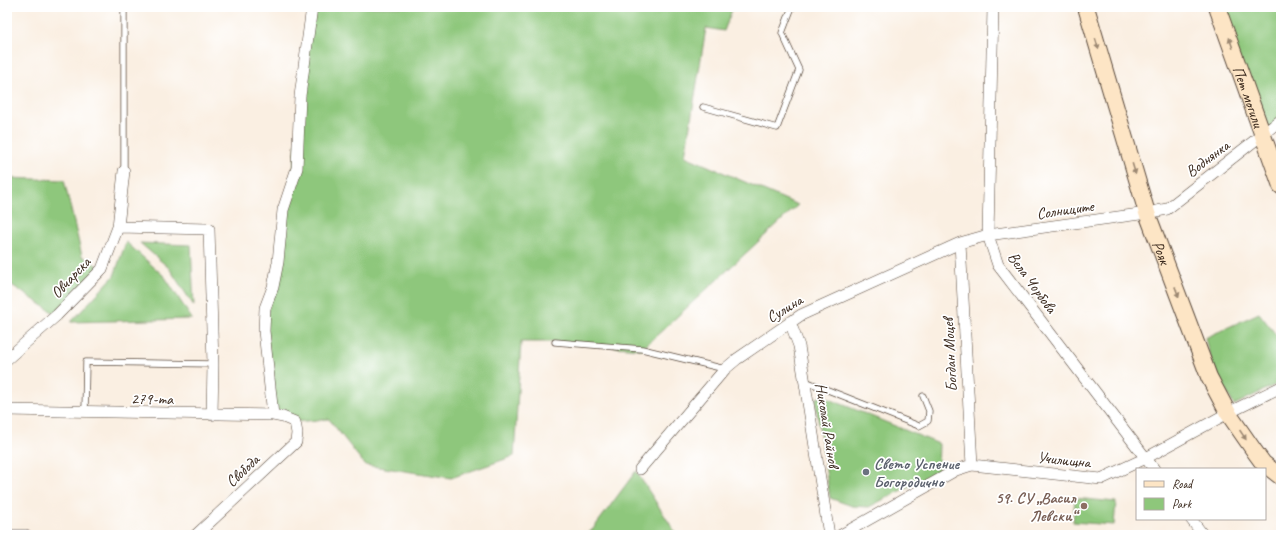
<svg xmlns="http://www.w3.org/2000/svg" width="1288" height="542" font-family="Caveat,sans-serif">
	<rect width="100%" height="100%" fill="#fff"/>
	<filter id="ink" filterUnits="userSpaceOnUse"><feTurbulence type="fractalNoise" baseFrequency=".025" numOctaves="2"/><feDisplacementMap in="SourceGraphic" scale="8" xChannelSelector="R" yChannelSelector="G"/><feConvolveMatrix kernelMatrix="1 2 1 2 8 2 1 2 1" color-interpolation-filters="sRGB"/></filter>
	<filter id="wash" filterUnits="userSpaceOnUse"><feTurbulence type="fractalNoise" baseFrequency=".012" numOctaves="4" result="noise"/><feDisplacementMap in="SourceGraphic" scale="16" xChannelSelector="R" yChannelSelector="G"/><feGaussianBlur stdDeviation="0.9" result="paint"/><feColorMatrix in="noise" values="0 0 0 0 0 0 0 0 0 0 0 0 0 0 0 0 0 1.4 0 .05"/><feComposite in="paint" operator="in"/></filter>
	<g filter="url(#wash)">
		<rect width="100%" height="100%" fill="#faefe2"/>
		<!-- green -->
		<path fill="#8ec77b" stroke="#64784c" d="M 312,7 L 733,7 L 724,31 L 706,28 L 685,156 L 798,205 L 642,349 L 555,342 L 521,342 L 514,456 L 451,478 L 365,465 L 329,419 L 295,422 L 273,415 L 264,331 L 291,189 Z
			M 1217,7 L 1281,7 L 1281,120 L 1263,136 Z
			M 7,178 L 64,180 L 82,256 L 102,269 L 57,315 L 7,282 Z
			M 126,242 L 165,277 L 192,319 L 71,322 L 114,276 Z
			M 140,243 L 191,245 L 194,306 L 169,268 Z
			M 1259,313 L 1281,341 L 1281,382 L 1234,405 L 1213,369 L 1205,338 Z
			M 822,396 L 939,444 L 938,471 L 869,507 L 852,506 L 830,498 L 815,399 Z
			M 636,471 L 677,535 L 586,535 L 593,529 Z
			M 1075,498 L 1116,502 L 1114,525 L 1073,522 Z"/>
	</g>
	<g filter="url(#ink)">
		<g fill="none" stroke-linecap="round" stroke-linejoin="round">
			<defs>
				<path id="lane" d="M 124,7 L 124,171
					M 703,107 L 777,128 L 799,70 L 782,33 L 792,7
					M 555,342 L 642,349 L 725,369
					M 805,381 L 919,426 L 928,421 L 929,411 L 923,396
					M 85,412 L 86,362 L 213,364"/>
				<path id="street" d="M 993,7 L 988,235 L 998,265 L 1154,469
					M 118,227 L 209,229 L 213,364 L 212,415
					M 960,243 L 972,465
					M 790,322 L 799,346 L 829,535
					M 7,359 L 57,315 L 102,269 L 118,227 L 124,171
					M 7,410 L 273,415 L 283,417 L 295,422 L 297,433 L 296,442 L 196,535
					M 273,415 L 264,331 L 265,308 L 273,287 L 278,262 L 283,210 L 297,168 L 300,96 L 312,7
					M 640,469 L 725,369 L 737,359 L 801,315 L 960,243 L 988,235 L 1147,213 L 1167,209 L 1281,120
					M 1191,519 L 1203,535
					M 7,535 L 26,535
					M 841,535 L 956,470 L 972,465 L 1101,479 L 1146,458 L 1228,413 L 1281,387"/>
				<g id="secondary">
					<path id="s1" d="M 1086,7 L 1147,213 L 1209,377 L 1228,413 L 1255,452 L 1263,463 L 1281,477"/>
					<path id="s2" d="M 1217,7 L 1281,186"/>
				</g>
			</defs>
			<!-- lane casing -->
			<use href="#lane" stroke="#58483b" stroke-width="7"/>
			<!-- street casing -->
			<use href="#street" stroke="#58483b" stroke-width="12"/>
			<!-- secondary casing -->
			<use href="#secondary" stroke="#58483b" stroke-width="18"/>
			<!-- lane -->
			<use href="#lane" stroke="#fff" stroke-width="5.5"/>
			<!-- street -->
			<use href="#street" stroke="#fff" stroke-width="11"/>
			<!-- secondary -->
			<use href="#secondary" stroke="#fde5c5" stroke-width="16"/>
		</g>
		<!-- one-way arrows -->
		<defs><path id="oneway-solid" d="M-6-.8H1V-3.2L6.5 0L1 3.2V.8H-6Z"/></defs>
		<g fill="#9c8872">
			<use href="#oneway-solid" transform="translate(1231 43) rotate(-109)"/>
			<use href="#oneway-solid" transform="translate(1097 44) rotate(73)"/>
			<use href="#oneway-solid" transform="translate(1134 169) rotate(73)"/>
			<use href="#oneway-solid" transform="translate(1177 292) rotate(69)"/>
			<use href="#oneway-solid" transform="translate(1243 435) rotate(56)"/>
		</g>
	</g>
	<!-- markers -->
	<circle fill="#6b7280" stroke="#fff" stroke-width="1.5" cx="866" cy="472" r="4"/>
	<circle fill="#8d6e63" stroke="#fff" stroke-width="1.5" cx="1084" cy="506" r="4"/>
	<g text-anchor="middle" stroke-width="3.5" stroke-linejoin="round" paint-order="stroke">
		<!-- street labels -->
		<g font-size="16" fill="#3b2a1e" stroke="#fff">
			<text dy="6" stroke="none"><textPath href="#s2" startOffset="95">Пет могили</textPath></text>
			<text transform="translate(1207 158) rotate(-37)" y="6">Воднянка</text>
			<text transform="translate(1065 209) rotate(-8)" y="6">Солниците</text>
			<text dy="6" stroke="none"><textPath href="#s1" startOffset="257">Рояк</textPath></text>
			<text transform="translate(70 277) rotate(-47)" y="6">Овчарска</text>
			<text transform="translate(1033 282) rotate(54)" y="6">Вела Чорбова</text>
			<text transform="translate(784 308) rotate(-31)" y="6">Сулина</text>
			<text transform="translate(949 355) rotate(-93)" y="6">Богдан Моцев</text>
			<text transform="translate(152 398) rotate(1)" y="6">279-та</text>
			<text transform="translate(828 425) rotate(81)" y="6">Николай Райнов</text>
			<text transform="translate(1064 459) rotate(6)" y="6">Училищна</text>
			<text transform="translate(242 470) rotate(-43)" y="6">Свобода</text>
		</g>
		<!-- worship labels -->
		<g font-size="16" font-weight="bold" fill="#5b616d" stroke="#fff" text-anchor="start">
			<text x="874" y="469">Свето Успение<tspan x="874" dy="18">Богородично</tspan></text>
		</g>
		<!-- education labels -->
		<g font-size="16" font-weight="bold" fill="#785e54" stroke="#fff" text-anchor="end">
			<text x="1076" y="503">59. СУ „Васил<tspan x="1076" dy="18">Левски“</tspan></text>
		</g>
	</g>
	<!-- margin -->
	<rect width="1288" height="542" fill="none" stroke="#fff" stroke-width="24"/>
	<!-- legend -->
	<rect x="1136" y="468" width="130" height="52" fill="#ffffff" stroke="#b1aaa5"/>
	<rect x="1144" y="481" width="20" height="6" fill="#fde5c5" stroke="#b1aaa5"/>
	<text x="1172" y="488" font-size="12" fill="#3b2a1e">Road</text>
	<rect x="1144" y="498" width="20" height="12" fill="#8ec77b" stroke="#b1aaa5"/>
	<text x="1172" y="508" font-size="12" fill="#3b2a1e">Park</text>
</svg>
